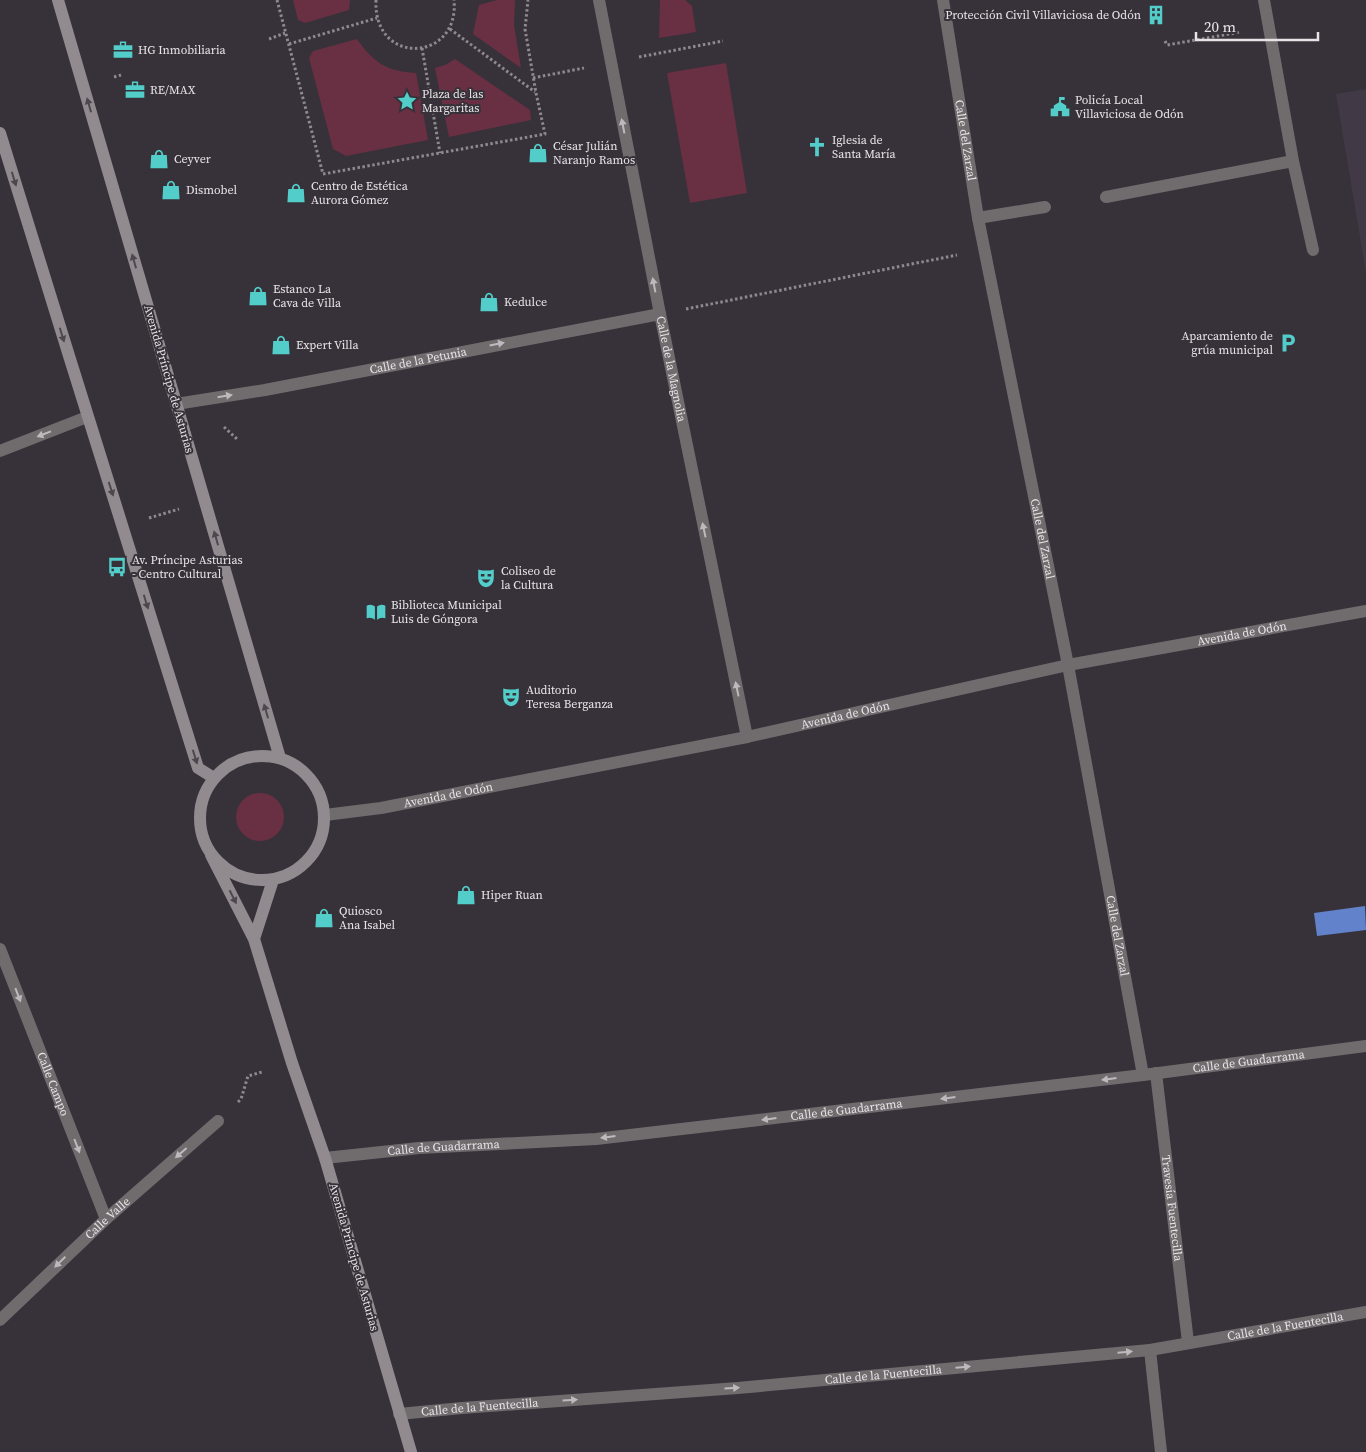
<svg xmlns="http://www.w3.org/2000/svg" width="1366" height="1452" font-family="'Source Serif 4',serif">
	<rect width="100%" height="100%" fill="#373239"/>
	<!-- built -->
	<path fill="#413946" d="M 1366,89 L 1366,273 L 1336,94 Z"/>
	<!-- green -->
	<path fill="#692f42" d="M 293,0 L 350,0 L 349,10 L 305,23 L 298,20 Z
		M 497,0 L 515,0 L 514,25 L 521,68 L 473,34 L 479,5 Z
		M 660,0 L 685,0 L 692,6 L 696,32 L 659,38 Z
		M 357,39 C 374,63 386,71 416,73 L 428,140 L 346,156 L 333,149 L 309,58 L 313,51 Z
		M 455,59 L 530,110 L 531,120 L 449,137 L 435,68 L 445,65 Z
		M 726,63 L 747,193 L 690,203 L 667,73 Z
		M236 817a24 24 0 1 1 48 0a24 24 0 1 1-48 0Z"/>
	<!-- water -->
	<path fill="#6282cb" d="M 1365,906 L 1366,930 L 1317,936 L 1314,913 Z"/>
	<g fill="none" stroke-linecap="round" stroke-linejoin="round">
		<!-- path -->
		<path stroke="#8d898e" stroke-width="3" stroke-dasharray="2.5 2.5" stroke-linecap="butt" d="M 277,0 L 323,174 L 545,134 L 536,93 L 525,29 L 528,0
			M 376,0 C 373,67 460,62 454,0
			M 450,29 L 535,92
			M 269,39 L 285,33
			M 1165,41 L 1167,45 L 1241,32
			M 289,44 L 377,18
			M 422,48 L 440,153
			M 639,57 L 723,41
			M 114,77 L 121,75
			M 533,78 L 584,68
			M 686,309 L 957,255
			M 224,427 L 237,439
			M 149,518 L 179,509
			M 238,1102 L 241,1099 L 248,1076 L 262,1072"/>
		<!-- lane -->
		<path stroke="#706c6e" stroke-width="12" d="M 1264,0 L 1293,161 L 1313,250
			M 1106,197 L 1293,161
			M 978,218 L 1045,207"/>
		<!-- street -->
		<g stroke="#706c6e" stroke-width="12">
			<path id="s1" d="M 599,0 L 660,314 L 747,737"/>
			<path id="s2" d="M 943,0 L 978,218 L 1068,665 L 1143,1075"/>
			<path id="s3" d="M 176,404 L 265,390 L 660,314"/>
			<path d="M 0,451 L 87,417"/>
			<path id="s4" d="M 325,815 L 381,808 L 747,737 L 1068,665 L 1366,611"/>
			<path id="s5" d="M 0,949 L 106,1219"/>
			<path id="s6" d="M 1156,1073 L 1188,1342"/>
			<path id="s7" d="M 325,1158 L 419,1148 L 596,1139 L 1143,1075 L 1366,1046"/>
			<path id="s8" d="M 0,1320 L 106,1219 L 218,1121"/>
			<path d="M 1150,1350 L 1161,1452"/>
			<path id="s9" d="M 399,1414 L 462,1408 L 738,1388 L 1150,1350 L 1366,1312"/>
		</g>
		<!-- secondary -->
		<path stroke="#918b8f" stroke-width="12" d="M 58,0 L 280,758
			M 0,133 C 65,345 132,556 198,768 L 214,778
			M200 818a62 62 0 1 1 124 0a62 62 0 1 1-124 0Z
			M 211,855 L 254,939 L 292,1063 L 325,1158 L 411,1452
			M 254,939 L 273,880"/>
	</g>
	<!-- one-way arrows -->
	<defs><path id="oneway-solid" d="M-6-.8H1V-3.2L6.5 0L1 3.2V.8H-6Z" transform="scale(1.25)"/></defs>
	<g fill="#4e484e">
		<use href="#oneway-solid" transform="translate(89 105) rotate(-106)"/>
		<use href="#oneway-solid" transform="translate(14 179) rotate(73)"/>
		<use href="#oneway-solid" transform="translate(134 261) rotate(-106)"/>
		<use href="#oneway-solid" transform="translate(62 335) rotate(73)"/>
		<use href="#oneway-solid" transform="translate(111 489) rotate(72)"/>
		<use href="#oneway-solid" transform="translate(216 538) rotate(-106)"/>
		<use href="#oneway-solid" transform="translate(146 602) rotate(73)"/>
		<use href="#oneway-solid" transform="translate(266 711) rotate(-106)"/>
		<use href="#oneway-solid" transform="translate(195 757) rotate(73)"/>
		<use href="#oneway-solid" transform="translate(233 897) rotate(63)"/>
	</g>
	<g fill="#bdbabd">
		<use href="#oneway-solid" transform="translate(623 126) rotate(-101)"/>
		<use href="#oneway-solid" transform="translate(654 285) rotate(-101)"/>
		<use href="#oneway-solid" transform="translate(497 344) rotate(-11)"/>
		<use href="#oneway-solid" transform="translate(225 396) rotate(-9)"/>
		<use href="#oneway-solid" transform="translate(44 434) rotate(159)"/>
		<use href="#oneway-solid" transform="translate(704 530) rotate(-102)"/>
		<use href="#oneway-solid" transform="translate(737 689) rotate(-102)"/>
		<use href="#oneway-solid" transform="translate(18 995) rotate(69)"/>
		<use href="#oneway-solid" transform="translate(1109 1079) rotate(173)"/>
		<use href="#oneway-solid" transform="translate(948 1098) rotate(173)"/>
		<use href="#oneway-solid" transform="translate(769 1119) rotate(173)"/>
		<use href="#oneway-solid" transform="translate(608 1137) rotate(173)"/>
		<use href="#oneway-solid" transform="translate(77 1146) rotate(69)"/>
		<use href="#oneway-solid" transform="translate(181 1153) rotate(139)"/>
		<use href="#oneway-solid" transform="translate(60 1262) rotate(136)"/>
		<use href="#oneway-solid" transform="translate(1125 1352) rotate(-5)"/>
		<use href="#oneway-solid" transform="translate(963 1367) rotate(-5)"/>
		<use href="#oneway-solid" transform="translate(732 1388) rotate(-4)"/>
		<use href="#oneway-solid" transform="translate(570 1400) rotate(-4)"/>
	</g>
	<!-- icons -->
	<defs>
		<symbol id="building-bare" viewBox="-9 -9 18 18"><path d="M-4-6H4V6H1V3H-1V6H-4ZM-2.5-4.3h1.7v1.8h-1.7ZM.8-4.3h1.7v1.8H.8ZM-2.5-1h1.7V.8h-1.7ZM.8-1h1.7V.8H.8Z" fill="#53cdca" stroke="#373239" stroke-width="2.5" paint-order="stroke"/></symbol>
		<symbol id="office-bare" viewBox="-9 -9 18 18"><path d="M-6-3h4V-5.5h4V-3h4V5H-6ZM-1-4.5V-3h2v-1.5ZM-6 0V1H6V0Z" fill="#53cdca" stroke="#373239" stroke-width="2.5" paint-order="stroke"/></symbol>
		<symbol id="sight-bare" viewBox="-9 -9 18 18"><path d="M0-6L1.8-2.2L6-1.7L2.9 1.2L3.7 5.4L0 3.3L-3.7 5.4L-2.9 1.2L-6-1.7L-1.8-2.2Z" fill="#53cdca" stroke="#373239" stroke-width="2.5" paint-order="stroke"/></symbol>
		<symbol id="civic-bare" viewBox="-9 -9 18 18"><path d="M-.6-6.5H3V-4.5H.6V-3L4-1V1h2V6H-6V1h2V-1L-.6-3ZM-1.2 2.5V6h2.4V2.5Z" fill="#53cdca" stroke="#373239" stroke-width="2.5" paint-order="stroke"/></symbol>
		<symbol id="church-bare" viewBox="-9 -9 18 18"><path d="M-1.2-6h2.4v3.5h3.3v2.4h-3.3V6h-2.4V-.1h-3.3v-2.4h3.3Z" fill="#53cdca" stroke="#373239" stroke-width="2.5" paint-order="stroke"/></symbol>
		<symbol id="shop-bare" viewBox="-9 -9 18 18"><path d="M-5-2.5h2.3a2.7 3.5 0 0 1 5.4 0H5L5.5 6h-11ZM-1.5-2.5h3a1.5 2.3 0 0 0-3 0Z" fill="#53cdca" stroke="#373239" stroke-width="2.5" paint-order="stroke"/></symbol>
		<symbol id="parking-bare" viewBox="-9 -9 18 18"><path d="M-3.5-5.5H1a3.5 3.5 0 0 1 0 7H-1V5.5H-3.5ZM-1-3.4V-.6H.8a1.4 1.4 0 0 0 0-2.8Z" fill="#53cdca" stroke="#373239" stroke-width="2.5" paint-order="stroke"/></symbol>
		<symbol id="bus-bare" viewBox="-9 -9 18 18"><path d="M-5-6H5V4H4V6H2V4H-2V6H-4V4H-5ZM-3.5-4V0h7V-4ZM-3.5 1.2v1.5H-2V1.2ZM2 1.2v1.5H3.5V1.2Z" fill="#53cdca" stroke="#373239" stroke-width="2.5" paint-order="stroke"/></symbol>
		<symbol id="theatre-bare" viewBox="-9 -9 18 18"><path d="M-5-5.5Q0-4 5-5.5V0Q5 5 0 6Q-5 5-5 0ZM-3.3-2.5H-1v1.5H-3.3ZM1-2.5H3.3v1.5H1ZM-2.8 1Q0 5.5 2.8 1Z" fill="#53cdca" stroke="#373239" stroke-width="2.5" paint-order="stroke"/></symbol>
		<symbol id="library-bare" viewBox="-9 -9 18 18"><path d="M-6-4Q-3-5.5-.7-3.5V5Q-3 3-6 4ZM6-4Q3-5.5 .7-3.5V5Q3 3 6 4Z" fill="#53cdca" stroke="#373239" stroke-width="2.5" paint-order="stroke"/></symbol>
	</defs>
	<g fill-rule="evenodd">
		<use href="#building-bare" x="1142" y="1" width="28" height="28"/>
		<use href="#office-bare" x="109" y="36" width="28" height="28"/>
		<use href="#office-bare" x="121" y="76" width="28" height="28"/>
		<use href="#sight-bare" x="393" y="87" width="28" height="28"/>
		<use href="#civic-bare" x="1046" y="93" width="28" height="28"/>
		<use href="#church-bare" x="803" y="133" width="28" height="28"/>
		<use href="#shop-bare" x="524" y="139" width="28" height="28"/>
		<use href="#shop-bare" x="145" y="145" width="28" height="28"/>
		<use href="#shop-bare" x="157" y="176" width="28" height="28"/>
		<use href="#shop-bare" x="282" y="179" width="28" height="28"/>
		<use href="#shop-bare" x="244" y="282" width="28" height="28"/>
		<use href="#shop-bare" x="475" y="288" width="28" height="28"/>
		<use href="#parking-bare" x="1274" y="329" width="28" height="28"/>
		<use href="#shop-bare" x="267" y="331" width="28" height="28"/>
		<use href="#bus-bare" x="103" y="553" width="28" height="28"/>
		<use href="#theatre-bare" x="472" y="564" width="28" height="28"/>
		<use href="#library-bare" x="362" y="598" width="28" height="28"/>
		<use href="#theatre-bare" x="497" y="683" width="28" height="28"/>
		<use href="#shop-bare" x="452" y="881" width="28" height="28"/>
		<use href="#shop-bare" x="310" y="904" width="28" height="28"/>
	</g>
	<g text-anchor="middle" stroke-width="4" stroke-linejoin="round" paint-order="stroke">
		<!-- poi labels -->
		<g font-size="12" fill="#e7e4e8" stroke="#373239" text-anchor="start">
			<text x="1141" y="19" text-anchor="end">Protección Civil Villaviciosa de Odón</text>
			<text x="138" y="54">HG Inmobiliaria</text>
			<text x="150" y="94">RE/MAX</text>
			<text x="422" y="98">Plaza de las<tspan x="422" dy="14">Margaritas</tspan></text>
			<text x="1075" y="104">Policía Local<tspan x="1075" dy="14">Villaviciosa de Odón</tspan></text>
			<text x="832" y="144">Iglesia de<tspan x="832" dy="14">Santa María</tspan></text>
			<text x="553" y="150">César Julián<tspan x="553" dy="14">Naranjo Ramos</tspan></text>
			<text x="174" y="163">Ceyver</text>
			<text x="311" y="190">Centro de Estética<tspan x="311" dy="14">Aurora Gómez</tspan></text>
			<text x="186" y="194">Dismobel</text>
			<text x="273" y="293">Estanco La<tspan x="273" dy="14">Cava de Villa</tspan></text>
			<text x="504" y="306">Kedulce</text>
			<text x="1273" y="340" text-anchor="end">Aparcamiento de<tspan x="1273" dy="14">grúa municipal</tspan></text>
			<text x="296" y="349">Expert Villa</text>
			<text x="132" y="564">Av. Príncipe Asturias<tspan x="132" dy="14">- Centro Cultural</tspan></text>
			<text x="501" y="575">Coliseo de<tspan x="501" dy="14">la Cultura</tspan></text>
			<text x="391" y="609">Biblioteca Municipal<tspan x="391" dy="14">Luis de Góngora</tspan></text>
			<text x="526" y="694">Auditorio<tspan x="526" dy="14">Teresa Berganza</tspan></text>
			<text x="481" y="899">Hiper Ruan</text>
			<text x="339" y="915">Quiosco<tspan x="339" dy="14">Ana Isabel</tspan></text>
		</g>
		<!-- street labels -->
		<g font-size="12" fill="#e7e4e8" stroke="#373239">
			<text dy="4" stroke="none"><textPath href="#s2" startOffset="142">Calle del Zarzal</textPath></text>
			<text dy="4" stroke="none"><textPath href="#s3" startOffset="246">Calle de la Petunia</textPath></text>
			<text dy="4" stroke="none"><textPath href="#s1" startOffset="376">Calle de la Magnolia</textPath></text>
			<text transform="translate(169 379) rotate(74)" y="4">Avenida Príncipe de Asturias</text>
			<text dy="4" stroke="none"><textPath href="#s2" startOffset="548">Calle del Zarzal</textPath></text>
			<text dy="4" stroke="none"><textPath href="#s4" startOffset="935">Avenida de Odón</textPath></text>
			<text dy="4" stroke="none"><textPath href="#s4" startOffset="530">Avenida de Odón</textPath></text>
			<text dy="4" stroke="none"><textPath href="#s4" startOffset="125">Avenida de Odón</textPath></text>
			<text dy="4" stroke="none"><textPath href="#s2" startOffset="952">Calle del Zarzal</textPath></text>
			<text dy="4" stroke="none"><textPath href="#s7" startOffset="929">Calle de Guadarrama</textPath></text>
			<text dy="4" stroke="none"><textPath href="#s5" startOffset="145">Calle Campo</textPath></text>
			<text dy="4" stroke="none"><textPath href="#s7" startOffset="524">Calle de Guadarrama</textPath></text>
			<text dy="4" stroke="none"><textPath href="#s7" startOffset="119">Calle de Guadarrama</textPath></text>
			<text dy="4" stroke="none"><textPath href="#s6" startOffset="136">Travesía Fuentecilla</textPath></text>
			<text dy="4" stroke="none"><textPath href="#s8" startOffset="148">Calle Valle</textPath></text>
			<text transform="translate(354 1257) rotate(74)" y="4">Avenida Príncipe de Asturias</text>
			<text dy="4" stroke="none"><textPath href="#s9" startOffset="891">Calle de la Fuentecilla</textPath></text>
			<text dy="4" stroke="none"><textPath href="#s9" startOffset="486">Calle de la Fuentecilla</textPath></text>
			<text dy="4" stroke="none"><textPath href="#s9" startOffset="81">Calle de la Fuentecilla</textPath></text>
		</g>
	</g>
	<!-- scale -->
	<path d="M1196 32v8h122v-8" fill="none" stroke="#e7e4e8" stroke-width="2.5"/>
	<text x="1204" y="32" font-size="15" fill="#e7e4e8" stroke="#373239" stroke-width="4" paint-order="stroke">20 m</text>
</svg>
